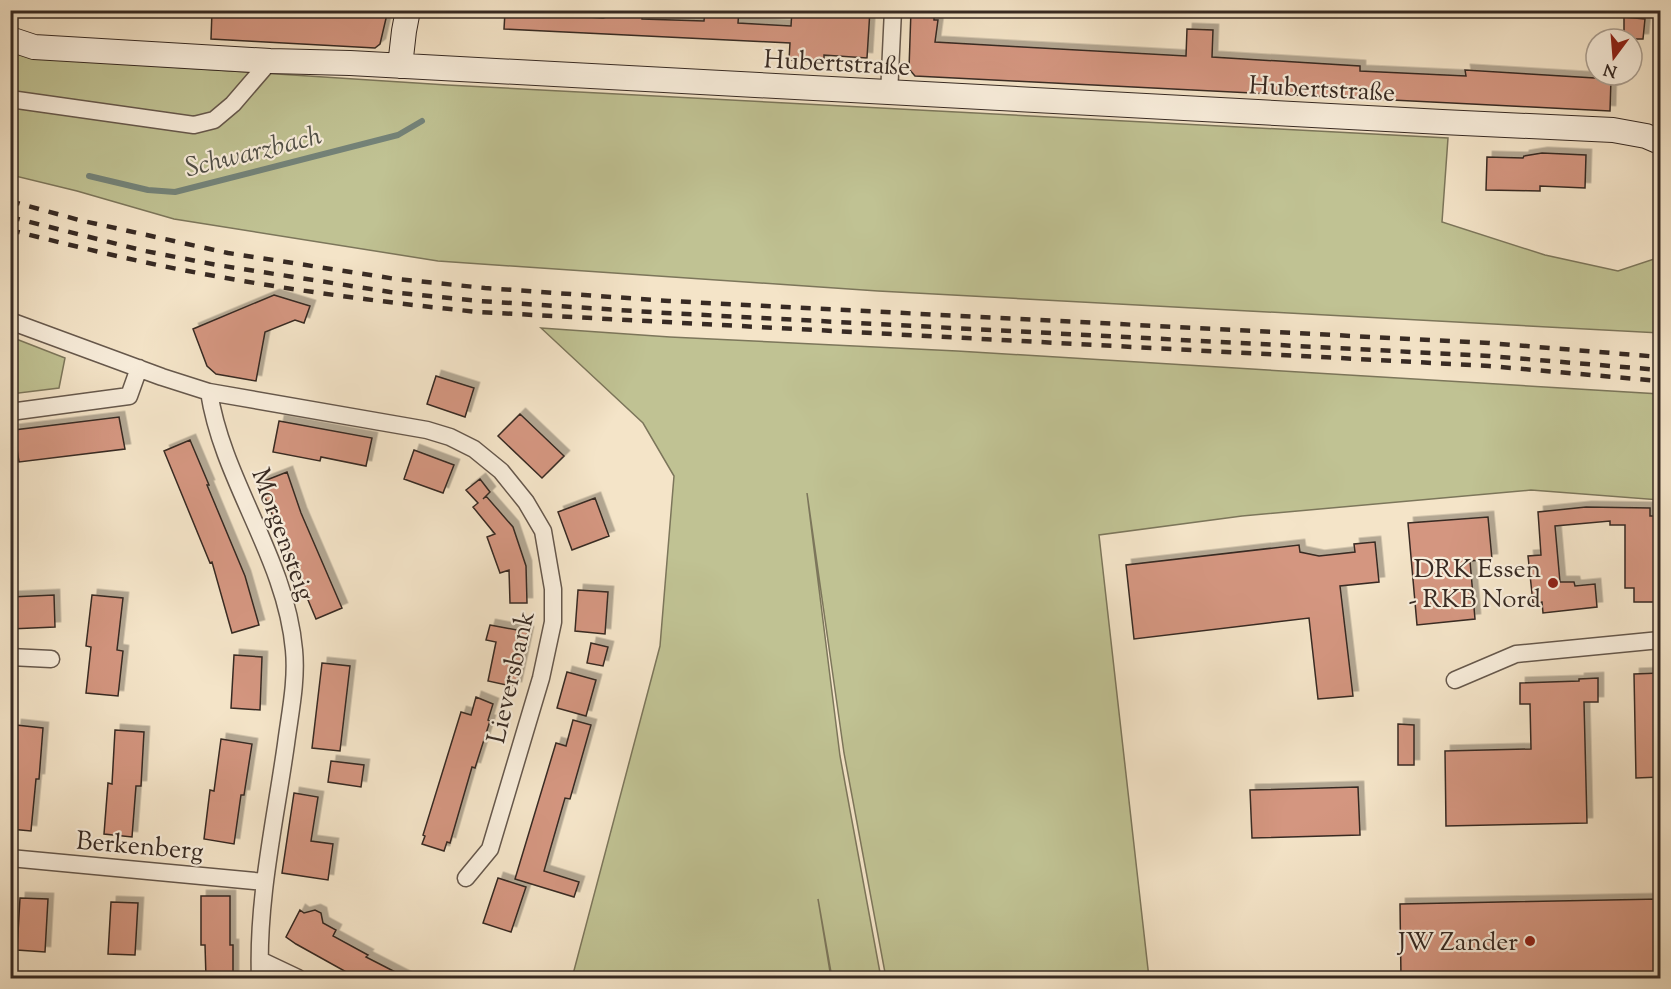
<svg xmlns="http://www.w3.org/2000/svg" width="1671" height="989" font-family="'Sorts Mill Goudy',serif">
	<defs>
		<filter id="shadow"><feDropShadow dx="5.5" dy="-5.5" stdDeviation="0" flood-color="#0004"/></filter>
	</defs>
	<rect width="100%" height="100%" fill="#f4e4c8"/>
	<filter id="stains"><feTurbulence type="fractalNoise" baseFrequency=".00333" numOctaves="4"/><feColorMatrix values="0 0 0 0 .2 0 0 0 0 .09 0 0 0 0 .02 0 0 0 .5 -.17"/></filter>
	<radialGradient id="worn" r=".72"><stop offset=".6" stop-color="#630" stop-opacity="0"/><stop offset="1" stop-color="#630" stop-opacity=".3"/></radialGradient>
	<!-- green -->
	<path fill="#c0c293" stroke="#7c765b" stroke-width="1.5" d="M 10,45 L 31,58 L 447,85 L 1448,138 L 1442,222 L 1545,255 L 1618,271 L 1660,257 L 1660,333 L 878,291 L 438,261 L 174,219 L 77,191 L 11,175 Z
		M 541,328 L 670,337 L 957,351 L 1660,394 L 1660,500 L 1531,490 L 1242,516 L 1099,535 L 1149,978 L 886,978 L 844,753 L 807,493 L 840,756 L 881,978 L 832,978 L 818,899 L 831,978 L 572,978 L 660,646 L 674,476 L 643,423 Z
		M 11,337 L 65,358 L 59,388 L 11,394 Z"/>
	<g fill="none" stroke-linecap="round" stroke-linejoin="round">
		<!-- stream -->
		<path stroke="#748379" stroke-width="6" d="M 89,176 L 148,190 L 175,192 L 398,135 L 422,121"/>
	</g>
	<!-- building -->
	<path fill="#d49680" stroke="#372a23" stroke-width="1.5" filter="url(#shadow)" d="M 352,10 L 388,10 L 380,44 L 375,48 L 211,39 L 212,11 L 254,13 L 254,11 L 351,15 Z
		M 511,10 L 544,10 L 544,14 L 603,18 L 607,17 L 607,10 L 642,10 L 642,19 L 704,21 L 705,10 L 739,10 L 738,23 L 791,26 L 792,10 L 870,10 L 867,58 L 824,55 L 824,62 L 789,60 L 790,43 L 504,29 L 505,12 L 511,12 Z
		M 911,10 L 934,10 L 934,20 L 938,20 L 935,42 L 1186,56 L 1187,29 L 1213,30 L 1212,57 L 1360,66 L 1360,71 L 1466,76 L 1465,70 L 1611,79 L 1610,111 L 915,76 L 909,69 Z
		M 1624,17 L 1645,19 L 1643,39 L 1624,39 Z
		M 1542,153 L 1586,155 L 1585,188 L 1540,186 L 1540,191 L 1486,190 L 1487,157 L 1523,158 L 1524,156 Z
		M 274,295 L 310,306 L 304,323 L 295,320 L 265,332 L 256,381 L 216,374 L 207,366 L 193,329 Z
		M 436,376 L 474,388 L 465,417 L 427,404 Z
		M 520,414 L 564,456 L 542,478 L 498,436 Z
		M 119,417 L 125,449 L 19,462 L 14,430 Z
		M 279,421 L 372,438 L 366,466 L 321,457 L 320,461 L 273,452 Z
		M 190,440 L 209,485 L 207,485 L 245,576 L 259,625 L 232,633 L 212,562 L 210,563 L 164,451 Z
		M 414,450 L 454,465 L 443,493 L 404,479 Z
		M 287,472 L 301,513 L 342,608 L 316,619 L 259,483 Z
		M 480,479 L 490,492 L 483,499 L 486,496 L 513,527 L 526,566 L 527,603 L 510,603 L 509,570 L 500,573 L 487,537 L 495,534 L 473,507 L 478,503 L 466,490 Z
		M 595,498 L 609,536 L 572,550 L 558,512 Z
		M 1586,507 L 1650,508 L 1650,516 L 1660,516 L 1660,602 L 1634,602 L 1634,588 L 1625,588 L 1625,525 L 1610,525 L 1610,521 L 1555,526 L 1560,582 L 1574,582 L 1575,586 L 1595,584 L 1597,607 L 1543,613 L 1542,602 L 1533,603 L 1528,556 L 1541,555 L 1538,512 Z
		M 1488,517 L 1492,559 L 1470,561 L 1475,619 L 1417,625 L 1408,523 Z
		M 1375,542 L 1379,582 L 1340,586 L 1353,696 L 1318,699 L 1309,618 L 1134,639 L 1126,565 L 1299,545 L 1300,552 L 1319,556 L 1355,552 L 1354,544 Z
		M 578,590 L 608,592 L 605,634 L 575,631 Z
		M 54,595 L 55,627 L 10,629 L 10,597 Z
		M 92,595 L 123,598 L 117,650 L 123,651 L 118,696 L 86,693 L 91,647 L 86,646 Z
		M 490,625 L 528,632 L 516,687 L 488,681 L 496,642 L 486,640 Z
		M 591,643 L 608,647 L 603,666 L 587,663 Z
		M 234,655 L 262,657 L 260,710 L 231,708 Z
		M 322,663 L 350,666 L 340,751 L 312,748 Z
		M 567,672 L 596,680 L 586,716 L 557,708 Z
		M 1660,673 L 1660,777 L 1636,778 L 1634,674 Z
		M 1598,678 L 1598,702 L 1584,702 L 1587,823 L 1446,826 L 1445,751 L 1531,749 L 1530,704 L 1520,704 L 1520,683 L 1579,681 L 1579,679 Z
		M 476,697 L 493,704 L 488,720 L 490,721 L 475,768 L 472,767 L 450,843 L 447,842 L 444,851 L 422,844 L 425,836 L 423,835 L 461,712 L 471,715 Z
		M 573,720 L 591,725 L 570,799 L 565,798 L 544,871 L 579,882 L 574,897 L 515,879 L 556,743 L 566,746 Z
		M 1398,724 L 1414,725 L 1414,765 L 1398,765 Z
		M 16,725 L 43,728 L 39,779 L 36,779 L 31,831 L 10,829 L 10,777 Z
		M 115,730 L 144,732 L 141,786 L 136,786 L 132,837 L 104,834 L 108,783 L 112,784 Z
		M 221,739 L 252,744 L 244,795 L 241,795 L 234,844 L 204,839 L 210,790 L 214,791 Z
		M 331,761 L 364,765 L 361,787 L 328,782 Z
		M 1358,787 L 1360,835 L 1252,838 L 1250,790 Z
		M 294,793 L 318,797 L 311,841 L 333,844 L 328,880 L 282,873 Z
		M 498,878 L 526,887 L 511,932 L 483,923 Z
		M 201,896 L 230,896 L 230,945 L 233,945 L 233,978 L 206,978 L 205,945 L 201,945 Z
		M 20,898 L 48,899 L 45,952 L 17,950 Z
		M 1660,899 L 1660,978 L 1401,978 L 1400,904 Z
		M 111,902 L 138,903 L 135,955 L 108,954 Z
		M 300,910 L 304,913 L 315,910 L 321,913 L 323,923 L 336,930 L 333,936 L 368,955 L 366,957 L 407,978 L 357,978 L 296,944 L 286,937 Z"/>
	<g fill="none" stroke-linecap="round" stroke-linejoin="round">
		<defs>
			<path id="street" d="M 889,94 L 893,10
				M 10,99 L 194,125 L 214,120 L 233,104 L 270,61
				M 10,321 L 162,377 L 209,392 L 427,430 L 450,437 L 474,449 L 501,471 L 526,502 L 543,531 L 553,589 L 553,622 L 541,678 L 490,849 L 466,878
				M 209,392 C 223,482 286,558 294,650 C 297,681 290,713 286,744 C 275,822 257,900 260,978
				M 10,412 L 129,396 L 139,368
				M 10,657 L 51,659
				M 1455,680 L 1516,654 L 1660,640
				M 10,858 L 265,882
				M 260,960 L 298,978"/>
			<path id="secondary" d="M 10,39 L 34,47 L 270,61 L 350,63 L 1442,122 L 1613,130 L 1646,136 L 1660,142
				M 400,66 L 404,31 L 408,10"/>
		</defs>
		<!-- street casing -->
		<use href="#street" stroke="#66584c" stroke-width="19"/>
		<!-- secondary casing -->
		<use href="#secondary" stroke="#372a23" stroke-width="26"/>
		<!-- street -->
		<use href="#street" stroke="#f8eddb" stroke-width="16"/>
		<!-- secondary -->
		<use href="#secondary" stroke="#f8eddb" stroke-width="24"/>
		<!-- rail -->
		<path stroke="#372a23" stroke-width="4.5" stroke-dasharray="10 10" stroke-linecap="butt" d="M 10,201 L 79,220 L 228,253 L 396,279 L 485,288 L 669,301 L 1489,343 L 1660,357
			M 10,217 L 145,251 L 217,265 L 390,292 L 479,301 L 666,313 L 1489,356 L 1660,370
			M 10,230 C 78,247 146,264 215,276 C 302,292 390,303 478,312 L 1489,366 L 1660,381"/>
	</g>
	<!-- markers -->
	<g fill="#8f2418" stroke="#f8eddb" stroke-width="2">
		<circle cx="1553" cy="583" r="6"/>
		<circle cx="1530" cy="941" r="6"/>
	</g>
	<g text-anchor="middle" stroke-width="4.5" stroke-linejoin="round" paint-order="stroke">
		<!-- street labels -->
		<g font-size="26" fill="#372a23" stroke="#f8eddb">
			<text transform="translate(837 62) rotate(3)" y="9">Hubertstraße</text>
			<text transform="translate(1322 88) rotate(3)" y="9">Hubertstraße</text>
			<text transform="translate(284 534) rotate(70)" y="9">Morgensteig</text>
			<text transform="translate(510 677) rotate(-77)" y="9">Lieversbank</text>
			<text transform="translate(140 845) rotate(5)" y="9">Berkenberg</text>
		</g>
		<!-- poi labels -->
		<g font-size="26" fill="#372a23" stroke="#f8eddb" text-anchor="end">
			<text x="1541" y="577">DRK Essen<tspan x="1541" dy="30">- RKB Nord</tspan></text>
			<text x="1518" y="950">JW Zander</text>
		</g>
		<!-- water labels -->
		<g font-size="27" font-style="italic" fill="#504f47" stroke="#f8eddb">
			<text transform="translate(253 151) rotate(-14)" y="9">Schwarzbach</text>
		</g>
	</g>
	<!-- margin -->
	<rect width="1671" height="989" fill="none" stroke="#f4e4c8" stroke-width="36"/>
	<rect x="12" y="12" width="1647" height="965" fill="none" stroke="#372a23" stroke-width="3"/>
	<rect x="18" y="18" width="1635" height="953" fill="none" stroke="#372a23" stroke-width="1.5"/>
	<!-- north arrow -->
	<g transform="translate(1614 57) rotate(196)"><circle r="28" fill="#f8eddb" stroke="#ab9f91" stroke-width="1.5"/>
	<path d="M0-4.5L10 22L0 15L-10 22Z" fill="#8f2418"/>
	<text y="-9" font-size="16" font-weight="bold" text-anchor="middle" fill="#372a23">N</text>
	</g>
	<rect width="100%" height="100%" filter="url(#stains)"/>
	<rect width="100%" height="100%" fill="url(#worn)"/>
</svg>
